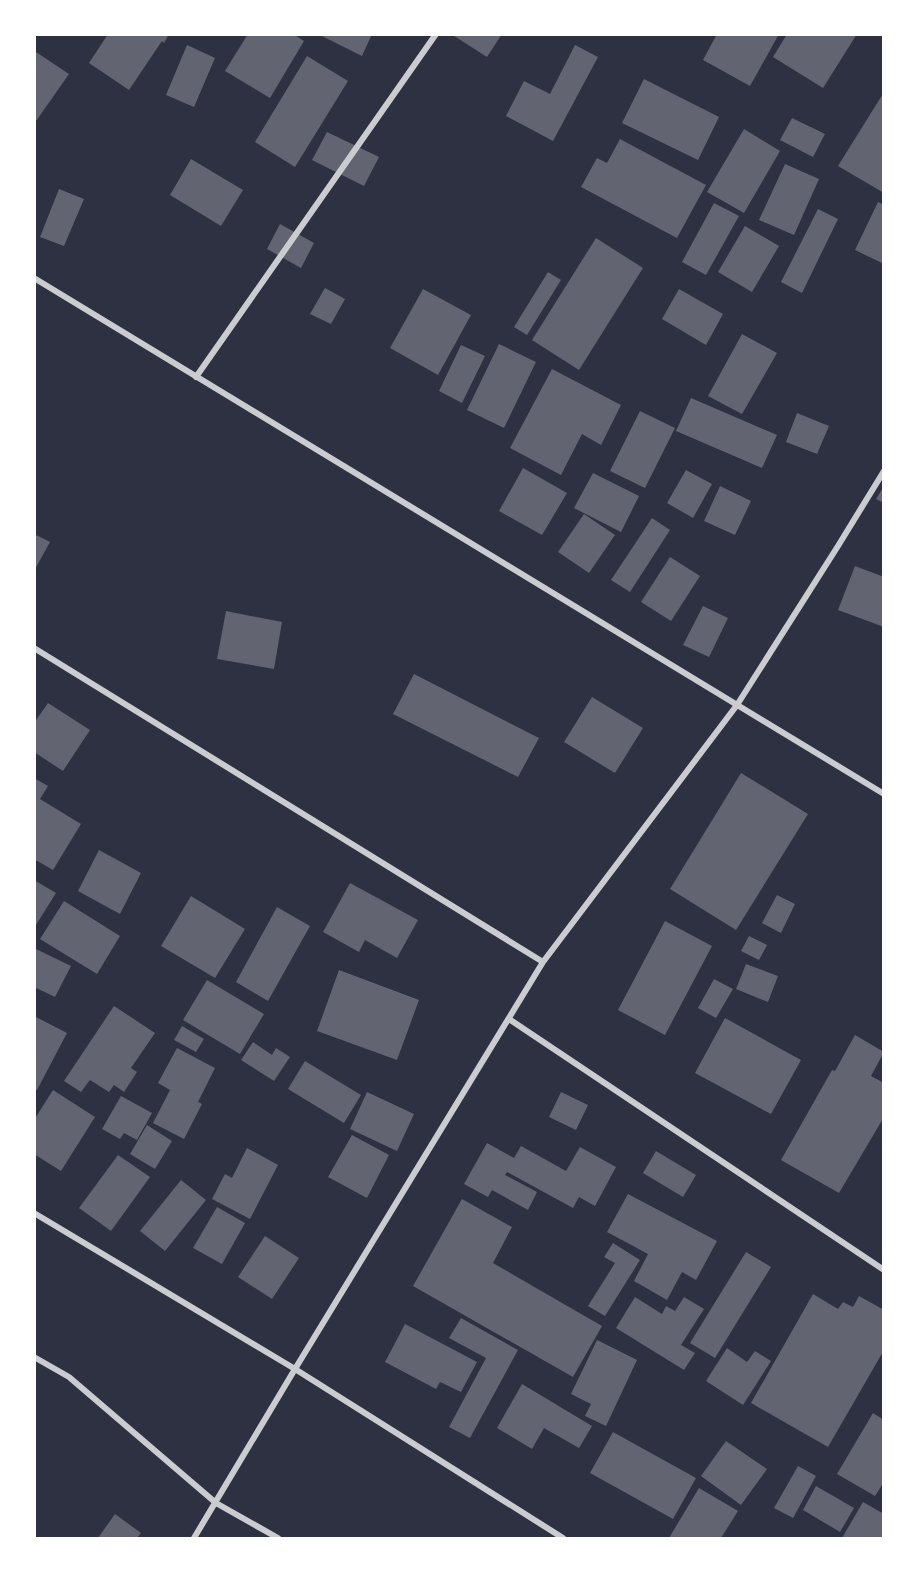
<svg xmlns="http://www.w3.org/2000/svg" width="918" height="1573" font-family="Commissioner,sans-serif">
	<rect width="100%" height="100%" fill="#2d3142"/>
	<!-- building -->
	<path fill="#626471" d="M 108,34 L 169,34 L 164,43 L 162,41 L 129,90 L 89,63 Z
		M 248,34 L 293,34 L 304,41 L 270,98 L 225,71 Z
		M 318,34 L 372,34 L 362,56 Z
		M 451,34 L 502,34 L 487,57 Z
		M 717,34 L 779,34 L 750,86 L 703,60 Z
		M 787,34 L 857,34 L 823,88 L 773,57 Z
		M 187,45 L 215,58 L 194,107 L 166,95 Z
		M 575,45 L 598,57 L 553,141 L 506,116 L 524,81 L 550,94 Z
		M 36,52 L 69,74 L 34,124 L 34,55 Z
		M 307,56 L 348,81 L 295,167 L 255,142 Z
		M 644,79 L 719,117 L 698,160 L 622,123 Z
		M 884,92 L 884,193 L 838,166 Z
		M 792,118 L 825,134 L 813,157 L 780,140 Z
		M 744,129 L 780,151 L 744,213 L 707,192 Z
		M 327,132 L 379,157 L 364,186 L 312,160 Z
		M 620,139 L 706,185 L 677,238 L 581,187 L 597,158 L 607,163 Z
		M 191,159 L 243,190 L 221,226 L 170,195 Z
		M 785,164 L 819,179 L 794,235 L 759,220 Z
		M 59,189 L 84,199 L 64,246 L 40,237 Z
		M 878,202 L 884,205 L 884,264 L 855,250 Z
		M 714,203 L 739,216 L 706,275 L 682,262 Z
		M 818,209 L 838,219 L 802,293 L 781,282 Z
		M 280,224 L 314,243 L 301,268 L 267,249 Z
		M 745,226 L 779,246 L 752,292 L 718,272 Z
		M 596,238 L 643,268 L 579,370 L 532,340 Z
		M 548,272 L 561,280 L 527,335 L 514,327 Z
		M 325,288 L 345,299 L 331,324 L 310,314 Z
		M 423,289 L 471,315 L 438,375 L 390,348 Z
		M 679,289 L 723,314 L 706,345 L 662,319 Z
		M 742,334 L 777,353 L 742,414 L 708,396 Z
		M 499,344 L 536,362 L 504,428 L 467,410 Z
		M 461,345 L 485,356 L 462,403 L 439,391 Z
		M 552,369 L 621,405 L 601,445 L 582,434 L 561,475 L 510,448 Z
		M 691,398 L 777,435 L 762,468 L 676,431 Z
		M 640,411 L 675,428 L 645,488 L 610,471 Z
		M 797,413 L 829,426 L 817,454 L 786,442 Z
		M 523,468 L 567,493 L 542,535 L 499,511 Z
		M 686,470 L 712,484 L 693,518 L 667,503 Z
		M 593,473 L 639,496 L 621,532 L 574,508 Z
		M 720,486 L 751,501 L 735,535 L 704,521 Z
		M 884,486 L 884,503 L 876,499 Z
		M 584,514 L 615,535 L 589,573 L 558,552 Z
		M 652,518 L 670,530 L 630,592 L 611,580 Z
		M 34,534 L 50,542 L 34,571 Z
		M 670,557 L 700,576 L 671,621 L 641,602 Z
		M 855,566 L 884,577 L 884,627 L 838,610 Z
		M 703,606 L 728,618 L 709,657 L 683,645 Z
		M 226,611 L 282,622 L 274,669 L 217,659 Z
		M 414,674 L 539,738 L 518,777 L 393,714 Z
		M 592,697 L 643,728 L 615,773 L 564,742 Z
		M 48,703 L 90,730 L 63,771 L 34,752 L 34,723 Z
		M 741,773 L 808,814 L 736,930 L 670,889 Z
		M 34,778 L 48,786 L 40,799 L 81,824 L 53,870 L 34,859 Z
		M 99,850 L 141,873 L 120,914 L 78,891 Z
		M 34,880 L 56,893 L 34,928 Z
		M 350,883 L 418,920 L 397,958 L 365,940 L 359,952 L 323,932 Z
		M 777,895 L 795,904 L 781,933 L 762,923 Z
		M 191,896 L 245,929 L 215,978 L 161,946 Z
		M 64,901 L 120,936 L 97,974 L 40,939 Z
		M 277,907 L 310,926 L 268,1001 L 236,982 Z
		M 665,921 L 712,946 L 665,1035 L 618,1010 Z
		M 749,936 L 767,945 L 759,960 L 741,951 Z
		M 34,948 L 71,966 L 55,997 L 34,987 Z
		M 746,964 L 778,976 L 768,1002 L 736,989 Z
		M 339,970 L 419,1000 L 397,1060 L 317,1031 Z
		M 714,979 L 733,989 L 716,1018 L 698,1008 Z
		M 207,980 L 264,1014 L 240,1054 L 183,1020 Z
		M 114,1006 L 155,1033 L 131,1068 L 137,1072 L 124,1092 L 114,1085 L 109,1092 L 90,1080 L 81,1092 L 64,1081 Z
		M 34,1016 L 67,1033 L 37,1090 L 34,1088 Z
		M 725,1018 L 801,1060 L 771,1114 L 695,1073 Z
		M 182,1026 L 204,1039 L 196,1052 L 174,1040 Z
		M 855,1035 L 884,1052 L 871,1076 L 884,1083 L 884,1117 L 839,1193 L 781,1160 L 832,1070 L 835,1071 Z
		M 253,1042 L 272,1055 L 276,1048 L 290,1057 L 274,1081 L 241,1060 Z
		M 177,1048 L 215,1068 L 198,1102 L 202,1104 L 184,1139 L 153,1123 L 170,1090 L 158,1083 Z
		M 305,1061 L 361,1095 L 344,1123 L 288,1089 Z
		M 53,1090 L 95,1117 L 61,1171 L 34,1154 L 34,1120 Z
		M 367,1092 L 414,1114 L 397,1151 L 350,1129 Z
		M 561,1092 L 588,1105 L 576,1130 L 549,1117 Z
		M 121,1096 L 152,1113 L 137,1140 L 124,1133 L 120,1139 L 102,1129 Z
		M 147,1125 L 172,1141 L 155,1169 L 130,1154 Z
		M 352,1135 L 389,1155 L 367,1198 L 328,1177 Z
		M 487,1143 L 514,1158 L 521,1146 L 566,1171 L 580,1147 L 616,1167 L 595,1206 L 579,1197 L 573,1208 L 507,1172 L 505,1175 L 537,1192 L 528,1210 L 492,1190 L 488,1197 L 464,1184 Z
		M 247,1148 L 278,1165 L 250,1219 L 212,1199 L 225,1174 L 232,1178 Z
		M 656,1151 L 696,1175 L 683,1197 L 643,1173 Z
		M 118,1155 L 150,1177 L 111,1231 L 79,1208 Z
		M 181,1180 L 206,1200 L 165,1251 L 140,1231 Z
		M 628,1194 L 717,1241 L 696,1280 L 682,1272 L 667,1300 L 634,1281 L 648,1254 L 607,1232 Z
		M 462,1199 L 512,1227 L 493,1263 L 602,1326 L 573,1377 L 413,1286 Z
		M 217,1207 L 245,1223 L 222,1264 L 193,1248 Z
		M 265,1236 L 299,1258 L 272,1299 L 238,1277 Z
		M 613,1243 L 640,1260 L 605,1316 L 588,1306 L 615,1263 L 604,1257 Z
		M 746,1252 L 771,1267 L 715,1358 L 690,1343 Z
		M 813,1294 L 838,1309 L 843,1302 L 853,1307 L 859,1296 L 884,1310 L 884,1350 L 828,1447 L 751,1403 Z
		M 635,1297 L 662,1314 L 666,1306 L 675,1311 L 684,1297 L 704,1309 L 681,1345 L 695,1353 L 684,1370 L 616,1328 Z
		M 461,1318 L 518,1350 L 470,1438 L 449,1427 L 486,1358 L 449,1338 Z
		M 405,1324 L 477,1362 L 461,1392 L 440,1382 L 436,1389 L 385,1362 Z
		M 597,1340 L 637,1360 L 606,1426 L 585,1416 L 591,1404 L 571,1394 Z
		M 727,1348 L 747,1362 L 755,1351 L 771,1361 L 743,1405 L 706,1381 Z
		M 522,1384 L 592,1426 L 579,1448 L 544,1428 L 532,1449 L 497,1428 Z
		M 873,1413 L 884,1420 L 884,1482 L 875,1496 L 837,1474 Z
		M 613,1432 L 696,1478 L 673,1519 L 590,1473 Z
		M 726,1441 L 767,1469 L 741,1505 L 701,1476 Z
		M 798,1466 L 816,1476 L 793,1518 L 774,1508 Z
		M 816,1486 L 854,1508 L 840,1532 L 803,1510 Z
		M 699,1488 L 738,1511 L 721,1538 L 669,1538 Z
		M 863,1502 L 884,1514 L 884,1538 L 842,1538 Z
		M 115,1514 L 141,1533 L 137,1538 L 98,1538 Z"/>
	<g fill="none" stroke-linecap="round" stroke-linejoin="round">
		<!-- minor -->
		<path stroke="#caccd0" stroke-width="6" d="M 34,278 L 884,794
			M 196,377 L 436,34
			M 34,648 L 543,962
			M 509,1019 L 884,1270
			M 34,1213 L 295,1369 L 563,1538
			M 34,1357 L 69,1377 L 216,1503 L 278,1538
			M 194,1538 L 295,1369 L 543,962 L 737,705 L 838,546 L 884,471"/>
	</g>
	<!-- border -->
	<rect width="918" height="1573" fill="none" stroke="#ffffff" stroke-width="72"/>
</svg>
